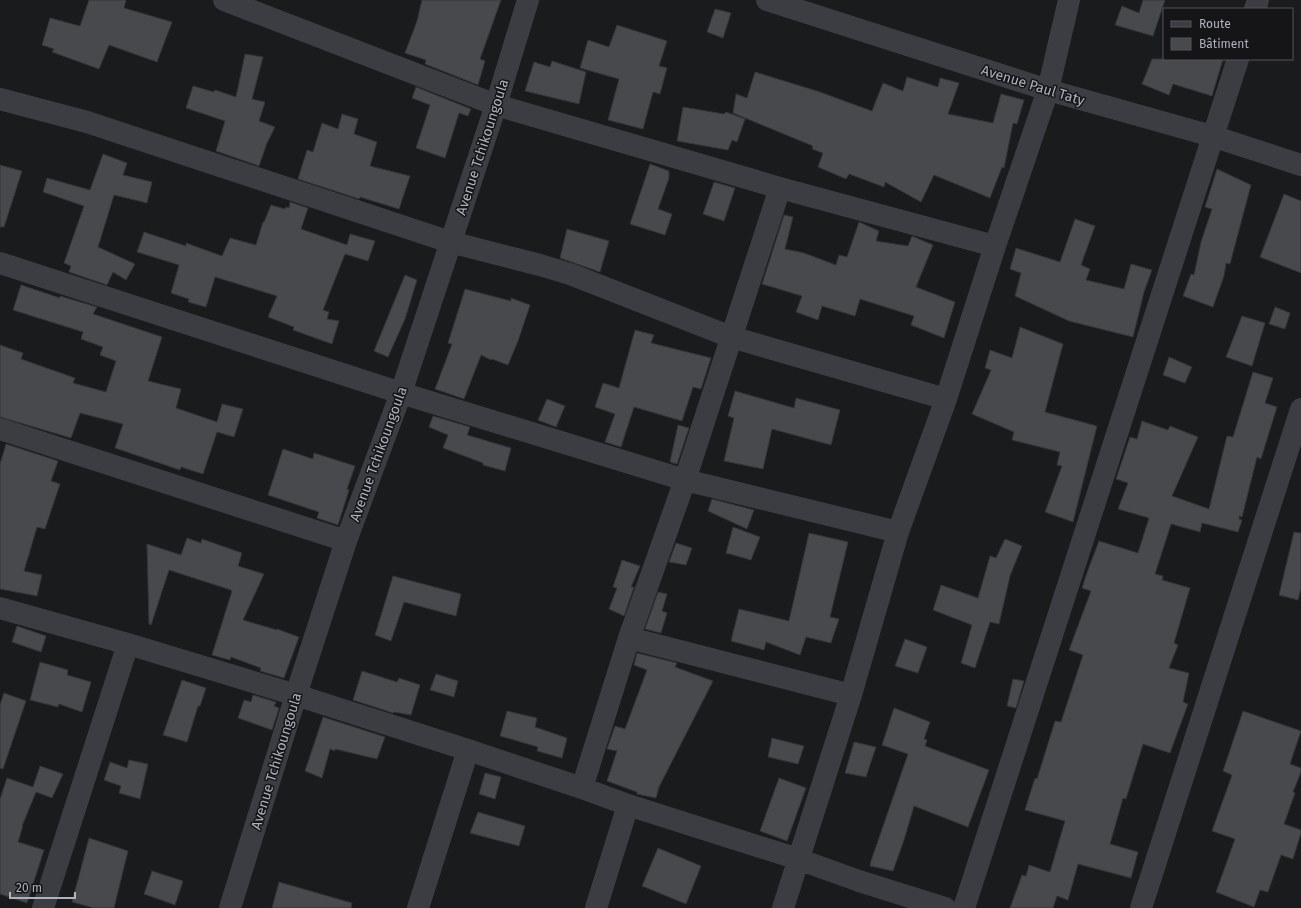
<svg xmlns="http://www.w3.org/2000/svg" width="1301" height="908" font-family="'Fira Sans',sans-serif">
	<rect width="100%" height="100%" fill="#1a1b1d"/>
	<!-- building -->
	<path fill="#47494d" stroke="#343539" d="M 89,0 L 126,0 L 124,8 L 172,22 L 157,62 L 109,45 L 99,69 L 52,52 L 54,49 L 42,45 L 50,18 L 80,26 Z
		M 422,0 L 501,0 L 480,59 L 485,61 L 478,85 L 425,64 L 426,60 L 405,53 L 417,21 Z
		M 1143,0 L 1165,0 L 1153,36 L 1115,25 L 1122,6 L 1139,13 Z
		M 715,9 L 731,13 L 723,38 L 707,32 Z
		M 617,25 L 667,41 L 659,66 L 667,68 L 660,94 L 653,92 L 643,129 L 608,120 L 619,79 L 580,68 L 588,40 L 609,47 Z
		M 245,54 L 263,57 L 252,99 L 265,102 L 259,121 L 275,127 L 267,143 L 259,166 L 216,151 L 225,121 L 186,108 L 193,86 L 214,92 L 215,90 L 236,97 Z
		M 1152,59 L 1223,59 L 1212,96 L 1173,84 L 1169,95 L 1142,84 Z
		M 552,61 L 586,72 L 579,104 L 525,91 L 534,62 L 550,67 Z
		M 755,72 L 817,91 L 872,111 L 883,83 L 903,91 L 907,77 L 938,87 L 940,78 L 959,83 L 948,114 L 993,123 L 1001,94 L 1024,100 L 1017,124 L 1013,123 L 1004,168 L 1002,167 L 990,198 L 934,175 L 921,202 L 885,182 L 884,187 L 849,174 L 846,179 L 818,167 L 823,153 L 812,149 L 813,146 L 733,113 L 736,94 L 747,98 Z
		M 416,87 L 471,109 L 468,116 L 459,113 L 445,158 L 416,148 L 430,105 L 412,98 Z
		M 683,107 L 724,114 L 726,112 L 745,119 L 737,142 L 732,140 L 728,150 L 677,141 Z
		M 342,114 L 358,119 L 354,134 L 377,142 L 370,166 L 410,176 L 399,209 L 360,197 L 359,199 L 298,179 L 307,150 L 313,152 L 322,123 L 338,129 Z
		M 103,154 L 127,163 L 123,175 L 152,182 L 147,203 L 114,195 L 98,247 L 135,264 L 126,280 L 113,272 L 107,285 L 69,272 L 71,266 L 64,263 L 84,206 L 43,192 L 47,178 L 90,190 Z
		M 650,164 L 669,171 L 669,178 L 658,209 L 672,214 L 665,235 L 630,224 Z
		M 0,165 L 22,171 L 4,227 L 0,227 Z
		M 1217,169 L 1251,185 L 1230,264 L 1226,263 L 1224,276 L 1213,307 L 1183,296 L 1191,274 L 1194,275 L 1201,242 L 1212,209 L 1205,207 Z
		M 714,182 L 735,188 L 724,221 L 703,214 Z
		M 1284,194 L 1301,201 L 1301,273 L 1260,257 Z
		M 290,202 L 308,208 L 301,229 L 347,245 L 350,234 L 375,241 L 368,261 L 345,254 L 323,310 L 329,312 L 327,319 L 339,321 L 332,344 L 293,330 L 294,327 L 268,317 L 277,296 L 215,277 L 206,307 L 188,302 L 189,299 L 171,293 L 179,265 L 137,252 L 144,232 L 186,246 L 186,243 L 222,256 L 230,238 L 256,245 L 263,222 L 264,222 L 271,205 L 285,209 L 286,207 L 289,208 Z
		M 784,215 L 793,217 L 785,249 L 804,253 L 836,265 L 839,255 L 847,257 L 859,222 L 879,231 L 876,241 L 908,246 L 912,236 L 933,245 L 916,287 L 955,302 L 944,338 L 911,325 L 914,316 L 860,299 L 855,316 L 822,306 L 818,320 L 796,312 L 802,296 L 762,284 Z
		M 1075,219 L 1095,226 L 1081,265 L 1090,269 L 1086,280 L 1124,289 L 1131,264 L 1152,270 L 1144,292 L 1133,337 L 1069,321 L 1015,296 L 1021,273 L 1010,269 L 1016,248 L 1060,262 Z
		M 567,229 L 609,241 L 600,272 L 560,258 Z
		M 405,275 L 417,280 L 405,319 L 388,357 L 374,351 Z
		M 21,285 L 60,298 L 60,296 L 97,307 L 93,314 L 162,337 L 148,381 L 181,389 L 176,408 L 217,422 L 222,404 L 243,409 L 234,437 L 217,432 L 203,474 L 181,467 L 180,470 L 115,448 L 123,424 L 80,413 L 71,438 L 0,417 L 0,345 L 23,353 L 21,359 L 75,378 L 73,383 L 106,392 L 116,361 L 100,355 L 103,347 L 81,339 L 83,332 L 13,310 Z
		M 465,289 L 511,301 L 511,298 L 530,305 L 518,341 L 508,365 L 492,359 L 491,360 L 481,355 L 464,399 L 435,389 L 452,344 L 448,343 Z
		M 1275,307 L 1290,313 L 1285,329 L 1269,324 Z
		M 1242,316 L 1265,323 L 1252,366 L 1226,357 Z
		M 1020,327 L 1063,344 L 1045,412 L 1097,426 L 1073,522 L 1045,512 L 1062,466 L 1057,465 L 1060,452 L 1012,440 L 1014,432 L 972,414 L 991,370 L 985,368 L 990,350 L 1012,358 Z
		M 635,330 L 654,335 L 651,343 L 711,358 L 701,389 L 693,387 L 682,421 L 634,407 L 621,447 L 605,442 L 615,414 L 595,407 L 603,383 L 619,388 Z
		M 1169,357 L 1192,367 L 1185,383 L 1163,375 Z
		M 1253,372 L 1273,378 L 1265,403 L 1277,407 L 1261,459 L 1257,457 L 1242,517 L 1239,516 L 1239,519 L 1242,520 L 1238,532 L 1202,523 L 1200,532 L 1171,524 L 1155,574 L 1163,576 L 1162,580 L 1190,588 L 1174,643 L 1178,645 L 1169,668 L 1189,673 L 1183,702 L 1188,704 L 1170,753 L 1143,744 L 1126,799 L 1123,798 L 1110,844 L 1138,852 L 1131,878 L 1078,864 L 1068,900 L 1057,896 L 1053,908 L 1010,908 L 1022,875 L 1026,876 L 1029,865 L 1050,872 L 1065,821 L 1025,810 L 1035,778 L 1037,779 L 1055,721 L 1061,722 L 1083,655 L 1069,650 L 1091,591 L 1082,588 L 1088,570 L 1099,541 L 1138,553 L 1149,518 L 1118,509 L 1128,483 L 1116,479 L 1130,437 L 1137,439 L 1142,421 L 1168,430 L 1170,426 L 1198,437 L 1172,496 L 1209,509 L 1227,436 L 1233,437 Z
		M 735,391 L 794,408 L 796,398 L 840,410 L 831,445 L 772,429 L 763,469 L 724,461 L 734,418 L 728,416 Z
		M 547,399 L 565,406 L 556,427 L 538,420 Z
		M 433,416 L 470,427 L 467,435 L 511,448 L 505,471 L 483,465 L 483,463 L 443,448 L 448,435 L 429,427 Z
		M 678,425 L 689,428 L 677,464 L 670,462 Z
		M 6,444 L 58,461 L 51,481 L 60,484 L 45,529 L 37,527 L 24,571 L 42,575 L 37,596 L 0,589 L 0,464 Z
		M 283,449 L 313,459 L 314,453 L 355,466 L 347,489 L 349,490 L 338,525 L 317,518 L 319,512 L 268,495 Z
		M 712,499 L 754,510 L 747,529 L 708,511 Z
		M 733,527 L 760,537 L 751,560 L 726,553 Z
		M 1294,532 L 1301,533 L 1301,588 L 1298,600 L 1279,595 Z
		M 809,533 L 848,542 L 830,617 L 839,619 L 831,643 L 806,637 L 800,655 L 766,642 L 764,650 L 731,641 L 739,609 L 789,621 Z
		M 187,538 L 201,543 L 202,539 L 242,553 L 238,566 L 264,574 L 243,620 L 277,630 L 277,629 L 299,637 L 284,678 L 260,671 L 261,668 L 231,657 L 230,660 L 212,655 L 232,591 L 231,590 L 169,570 L 151,625 L 149,624 L 147,544 L 181,555 Z
		M 1005,539 L 1022,546 L 1010,576 L 999,624 L 990,622 L 975,668 L 961,663 L 972,625 L 933,610 L 941,585 L 978,598 L 990,556 L 996,558 Z
		M 676,543 L 692,548 L 686,565 L 669,562 Z
		M 622,560 L 640,566 L 631,587 L 634,587 L 624,616 L 609,609 L 617,588 L 613,587 Z
		M 393,576 L 461,594 L 456,616 L 404,602 L 391,641 L 375,635 Z
		M 658,592 L 667,594 L 662,611 L 667,613 L 661,633 L 645,629 Z
		M 17,626 L 46,636 L 41,652 L 12,642 Z
		M 905,639 L 927,647 L 918,673 L 895,666 Z
		M 637,653 L 677,663 L 675,667 L 713,681 L 659,787 L 656,798 L 637,794 L 637,792 L 607,781 L 617,751 L 607,749 L 615,726 L 625,729 L 647,670 L 634,665 Z
		M 40,662 L 68,670 L 67,675 L 91,682 L 82,712 L 59,704 L 58,707 L 30,700 Z
		M 362,671 L 397,682 L 399,678 L 420,685 L 411,715 L 394,712 L 393,713 L 353,700 Z
		M 436,674 L 458,681 L 454,697 L 430,690 Z
		M 1013,679 L 1024,681 L 1016,708 L 1007,706 Z
		M 182,680 L 206,688 L 200,706 L 198,706 L 187,742 L 163,735 Z
		M 4,693 L 26,701 L 3,769 L 0,768 L 0,705 Z
		M 253,695 L 276,702 L 274,706 L 279,708 L 272,730 L 238,718 L 244,700 L 251,702 Z
		M 894,708 L 930,722 L 924,739 L 927,740 L 925,746 L 989,770 L 968,827 L 914,806 L 904,840 L 893,871 L 870,866 L 871,861 L 908,754 L 882,745 Z
		M 507,711 L 537,718 L 535,727 L 567,738 L 562,758 L 537,751 L 538,747 L 500,736 Z
		M 1243,711 L 1301,731 L 1290,764 L 1301,768 L 1301,772 L 1293,792 L 1295,793 L 1284,824 L 1301,830 L 1301,833 L 1293,859 L 1281,855 L 1268,892 L 1260,890 L 1254,907 L 1216,892 L 1235,839 L 1212,831 L 1232,775 L 1223,771 Z
		M 323,717 L 385,737 L 377,759 L 335,749 L 335,751 L 330,749 L 322,778 L 305,771 Z
		M 772,738 L 804,746 L 798,764 L 768,757 Z
		M 854,742 L 876,747 L 866,777 L 845,773 Z
		M 129,760 L 148,764 L 140,799 L 119,793 L 121,786 L 104,780 L 110,762 L 127,768 Z
		M 40,766 L 63,774 L 52,798 L 36,792 L 22,826 L 23,826 L 18,842 L 44,850 L 27,903 L 0,894 L 0,799 L 7,778 L 33,787 Z
		M 485,773 L 501,777 L 495,799 L 479,794 Z
		M 779,778 L 806,788 L 787,841 L 760,831 Z
		M 478,812 L 525,826 L 519,846 L 470,833 Z
		M 89,838 L 128,851 L 114,908 L 94,908 L 72,902 Z
		M 658,848 L 701,866 L 686,904 L 642,886 Z
		M 152,871 L 183,881 L 175,905 L 144,894 Z
		M 279,882 L 352,903 L 351,908 L 272,908 Z"/>
	<g fill="none" stroke-linecap="round" stroke-linejoin="round">
		<!-- minor -->
		<path stroke="#3b3d42" stroke-width="22" d="M 224,0 L 496,105 L 780,188 L 995,246
			M 767,0 L 1048,90 L 1212,136 L 1301,165
			M 1255,9 L 1258,0
			M 0,99 L 87,122 L 450,242 L 540,265 L 570,274 L 731,337 L 946,399
			M 0,263 L 401,393 L 685,480 L 898,532
			M 0,429 L 346,541
			M 0,608 L 128,644 L 296,695 L 468,750 L 582,788 L 628,805 L 798,859 L 859,881 L 945,908
			M 629,638 L 851,695
			M 582,788 L 629,638 L 685,480 L 780,188
			M 43,908 L 128,644
			M 230,908 L 296,695 L 346,541 L 401,393 L 496,105 L 528,0
			M 418,908 L 468,750
			M 596,908 L 628,805
			M 783,908 L 851,695 L 898,532 L 946,399 L 995,246 L 1048,90 L 1069,0
			M 964,908 L 1238,59
			M 1141,908 L 1301,409"/>
	</g>
	<g text-anchor="middle" stroke-width="3" stroke-linejoin="round" paint-order="stroke">
		<!-- street labels -->
		<g font-size="14" fill="#adb3bc" stroke="#151518">
			<text transform="translate(1033 85) rotate(17)" y="5">Avenue Paul Taty</text>
			<text transform="translate(482 147) rotate(-72)" y="5">Avenue Tchikoungoula</text>
			<text transform="translate(378 454) rotate(-70)" y="5">Avenue Tchikoungoula</text>
			<text transform="translate(276 761) rotate(-73)" y="5">Avenue Tchikoungoula</text>
		</g>
	</g>
	<!-- legend -->
	<rect x="1163" y="8" width="130" height="52" fill="#151518" stroke="#52545a"/>
	<rect x="1171" y="21" width="20" height="6" fill="#3b3d42" stroke="#52545a"/>
	<text x="1199" y="28" font-size="12" fill="#adb3bc">Route</text>
	<rect x="1171" y="38" width="20" height="12" fill="#47494d" stroke="#52545a"/>
	<text x="1199" y="48" font-size="12" fill="#adb3bc">Bâtiment</text>
	<!-- scale -->
	<path d="M10 892v6h65v-6" fill="none" stroke="#adb3bc" stroke-width="2"/>
	<text x="16" y="892" font-size="12" fill="#adb3bc" stroke="#151518" stroke-width="3" paint-order="stroke">20 m</text>
</svg>
